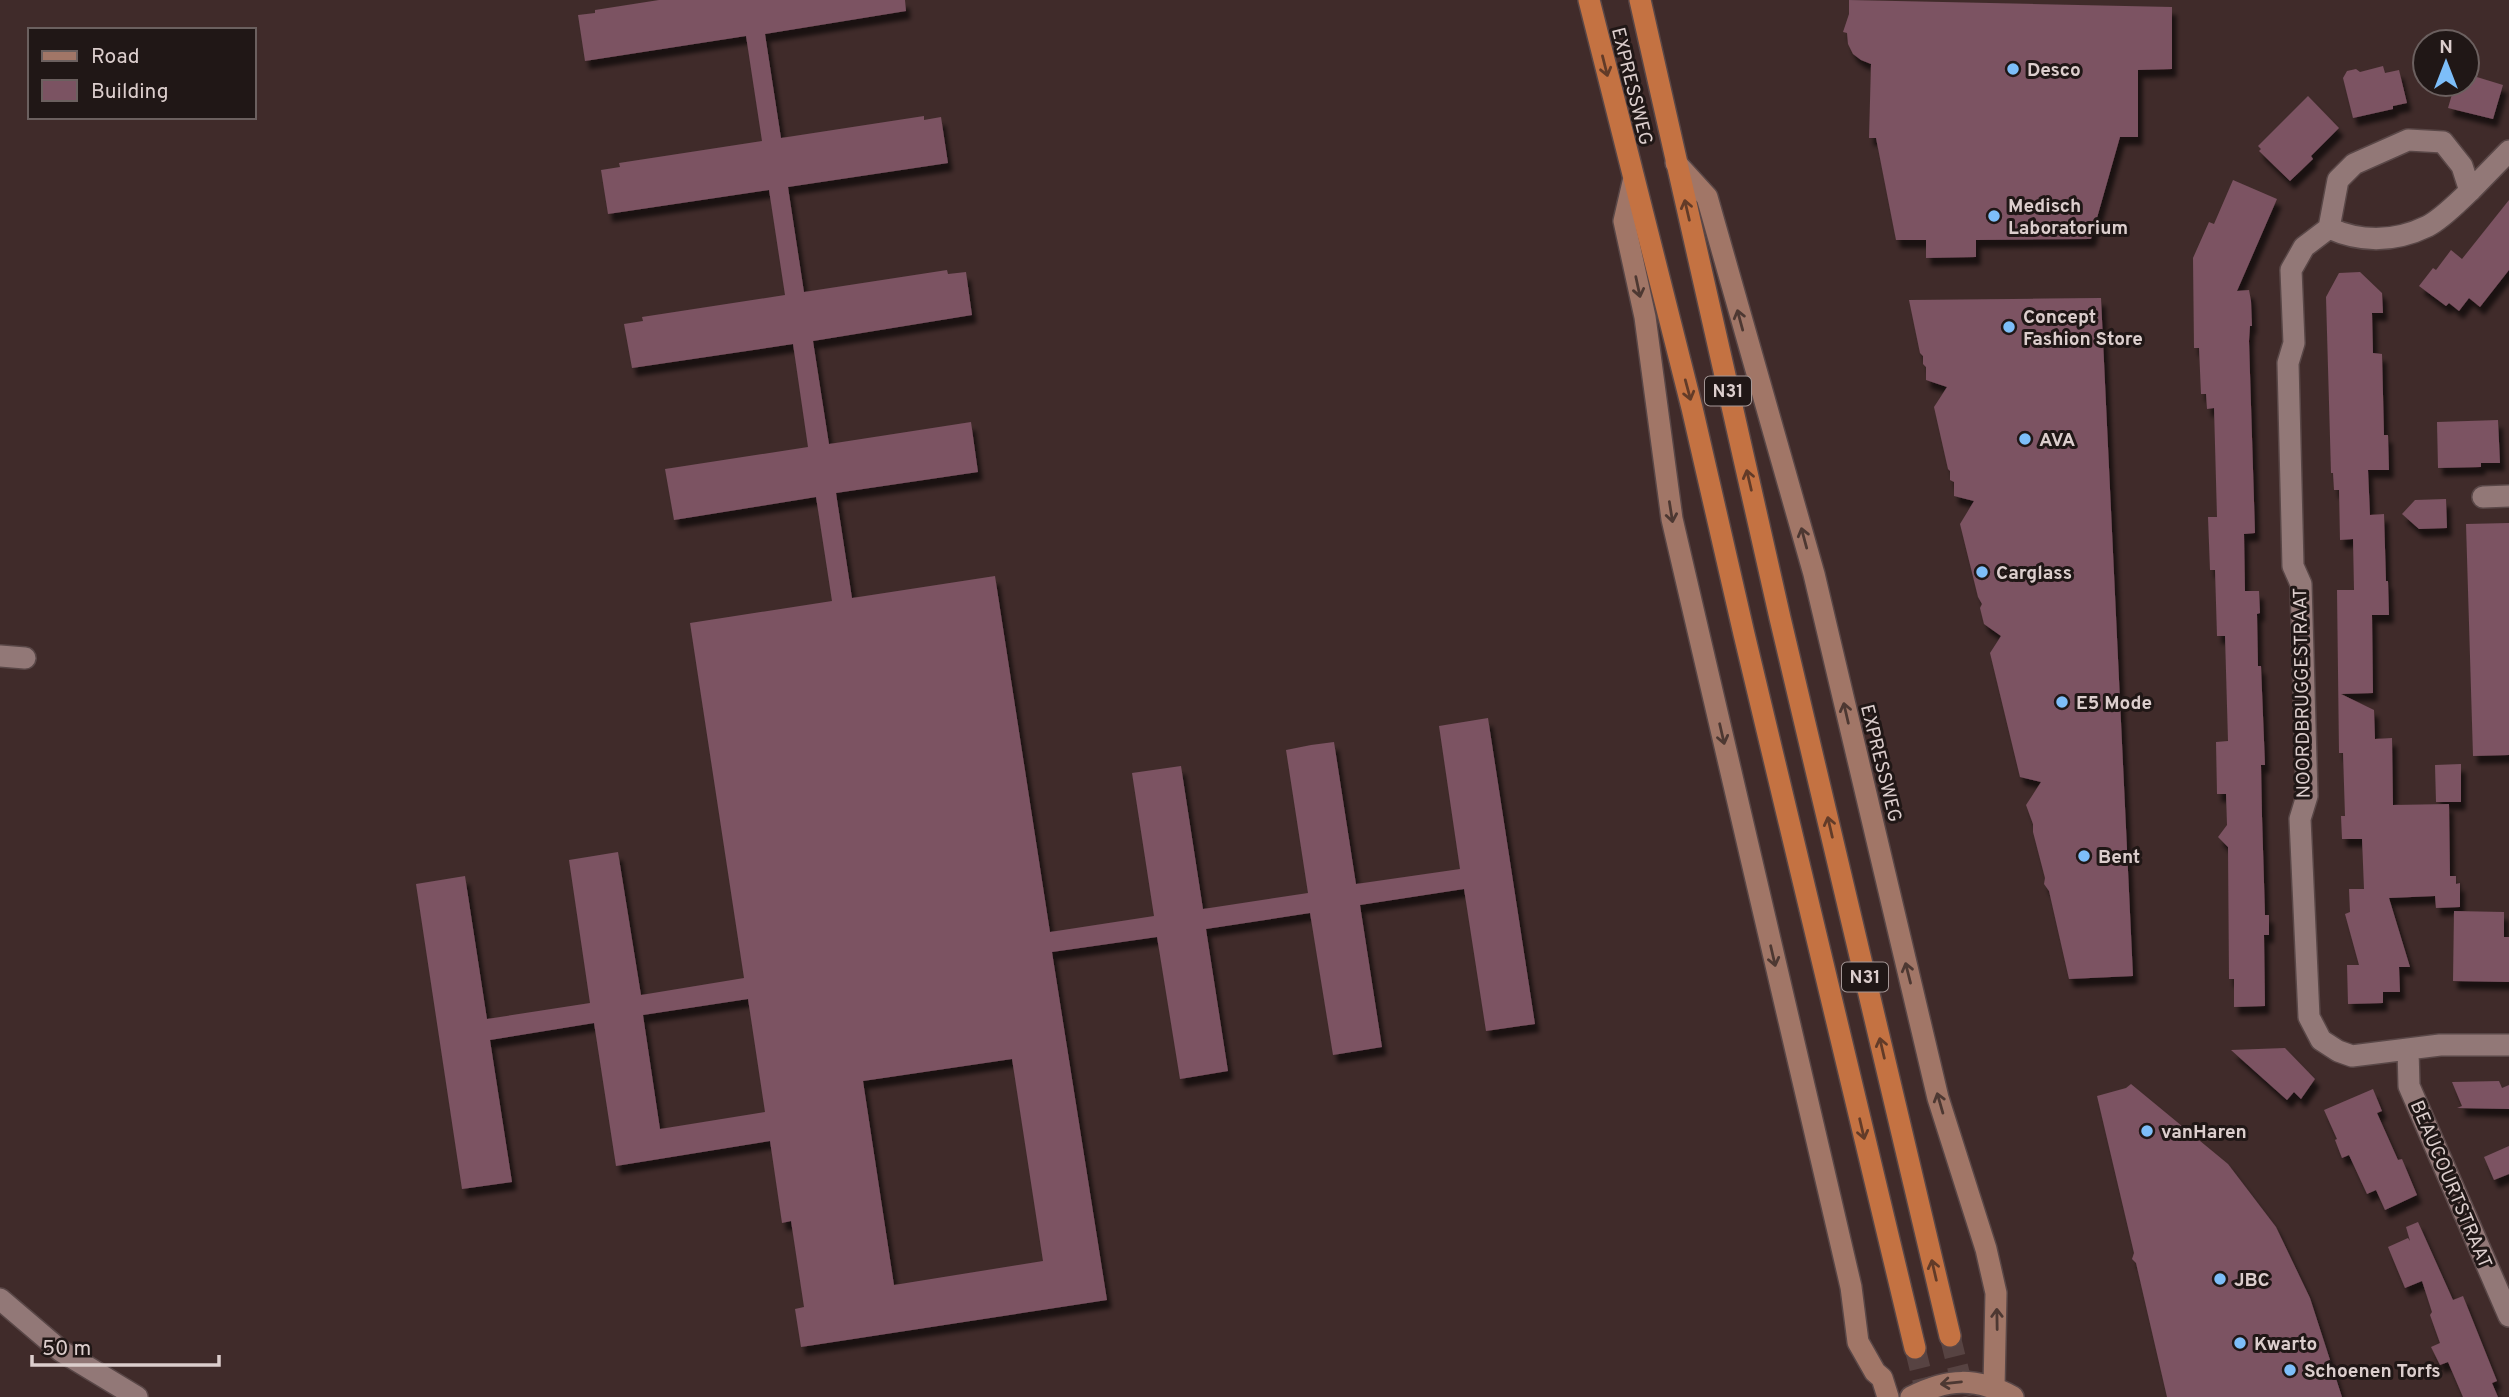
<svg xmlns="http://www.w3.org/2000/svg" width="2509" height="1397" font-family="Overpass,sans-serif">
	<defs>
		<filter id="shadow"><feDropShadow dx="4.5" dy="8" stdDeviation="2" flood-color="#0009"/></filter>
	</defs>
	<rect width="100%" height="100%" fill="#402b2a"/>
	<!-- building -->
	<path fill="#7b5362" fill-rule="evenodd" filter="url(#shadow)" d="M 659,0 L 905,0 L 906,11 L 765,34 L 781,138 L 924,116 L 924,120 L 941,117 L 948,163 L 788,187 L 804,292 L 947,270 L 948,274 L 966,272 L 972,315 L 813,341 L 829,444 L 971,422 L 978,472 L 836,493 L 852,598 L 995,576 L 1050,932 L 1154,916 L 1132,773 L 1181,766 L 1203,909 L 1308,893 L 1286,750 L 1311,745 L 1334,742 L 1356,884 L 1460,869 L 1439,726 L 1488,718 L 1535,1024 L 1486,1031 L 1464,889 L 1360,905 L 1382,1047 L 1333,1055 L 1310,913 L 1206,929 L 1228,1071 L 1180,1079 L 1157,937 L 1052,952 L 1107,1300 L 801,1347 L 795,1309 L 804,1307 L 791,1221 L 782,1223 L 770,1141 L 616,1166 L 594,1023 L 490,1040 L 512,1182 L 462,1189 L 416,884 L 465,876 L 487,1019 L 590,1003 L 569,860 L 618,852 L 641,995 L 744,978 L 690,623 L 832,601 L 816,497 L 674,520 L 665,469 L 808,447 L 793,344 L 632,368 L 624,324 L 643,321 L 642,317 L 785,295 L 769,190 L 608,214 L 601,170 L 620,167 L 619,163 L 762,141 L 746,36 L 585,61 L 578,15 L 595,13 L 595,10 ZM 748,999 L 765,1112 L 660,1129 L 643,1015 ZM 1012,1059 L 1043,1261 L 894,1285 L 863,1081 Z
		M 1849,0 L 2172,7 L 2172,69 L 2138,70 L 2138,137 L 2120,137 L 2091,239 L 1976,240 L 1976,257 L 1926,258 L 1926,240 L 1896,240 L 1876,138 L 1869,138 L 1871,64 L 1861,60 L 1853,54 L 1848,44 L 1847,33 L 1843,32 L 1849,14 Z
		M 2383,66 L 2385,73 L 2399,70 L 2407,103 L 2393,106 L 2393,109 L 2353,118 L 2343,78 L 2347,71 L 2356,69 L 2360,72 Z
		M 2467,74 L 2503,85 L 2493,119 L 2448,108 L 2455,84 L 2467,84 Z
		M 2308,96 L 2339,128 L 2311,156 L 2313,159 L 2290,181 L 2259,151 L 2261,149 L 2258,146 Z
		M 2233,180 L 2277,199 L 2237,291 L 2249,290 L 2251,301 L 2252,326 L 2250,326 L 2249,341 L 2255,533 L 2244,534 L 2245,591 L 2259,591 L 2260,613 L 2257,614 L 2258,666 L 2261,666 L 2265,765 L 2261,765 L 2262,816 L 2265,915 L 2269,915 L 2269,935 L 2264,935 L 2265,1006 L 2234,1007 L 2234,979 L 2229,979 L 2228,847 L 2218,837 L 2227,825 L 2226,794 L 2217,794 L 2216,742 L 2228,741 L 2225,636 L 2217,636 L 2215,570 L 2210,570 L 2208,517 L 2217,517 L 2214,408 L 2207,409 L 2206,394 L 2201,394 L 2199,348 L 2194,348 L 2193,258 L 2209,222 L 2214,224 Z
		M 2509,200 L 2509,270 L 2480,307 L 2469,298 L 2459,311 L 2449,303 L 2446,306 L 2419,286 L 2433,268 L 2436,270 L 2451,250 L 2462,259 Z
		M 2360,272 L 2382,293 L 2383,313 L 2372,313 L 2373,353 L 2382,354 L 2384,435 L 2388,435 L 2389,470 L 2368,470 L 2370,515 L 2384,514 L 2386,581 L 2388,581 L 2389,615 L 2372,615 L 2373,693 L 2341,694 L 2374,710 L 2375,739 L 2392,738 L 2393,805 L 2449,804 L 2450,876 L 2456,876 L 2456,884 L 2460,883 L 2460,907 L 2436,908 L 2435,896 L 2389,898 L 2410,967 L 2399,967 L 2400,992 L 2383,992 L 2383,1003 L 2348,1004 L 2347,965 L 2359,965 L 2345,914 L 2350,912 L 2349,889 L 2364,889 L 2362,839 L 2342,839 L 2341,816 L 2345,816 L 2343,753 L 2339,753 L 2337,590 L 2354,590 L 2353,539 L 2340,540 L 2339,490 L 2334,490 L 2333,473 L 2331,473 L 2326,297 L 2339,273 Z
		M 2101,298 L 2133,976 L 2069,979 L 2049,891 L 2044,884 L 2045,878 L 2033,832 L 2033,824 L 2026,805 L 2041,782 L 2020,777 L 1990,653 L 2001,636 L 1984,624 L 1980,608 L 1982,604 L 1978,597 L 1960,524 L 1974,501 L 1954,496 L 1954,482 L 1950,480 L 1950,471 L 1948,469 L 1934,407 L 1947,387 L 1926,380 L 1926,367 L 1923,364 L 1923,356 L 1920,353 L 1909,300 Z
		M 2498,420 L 2500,463 L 2481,463 L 2481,467 L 2438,468 L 2437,422 Z
		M 2446,499 L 2447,528 L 2419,529 L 2402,514 L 2415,500 Z
		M 2509,523 L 2509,755 L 2473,756 L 2466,524 Z
		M 2461,764 L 2461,802 L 2436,802 L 2435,765 Z
		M 2454,911 L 2504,912 L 2504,937 L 2509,937 L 2509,982 L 2453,981 Z
		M 2285,1048 L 2315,1079 L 2301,1099 L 2294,1092 L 2287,1100 L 2231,1050 Z
		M 2499,1081 L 2502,1088 L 2509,1085 L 2509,1109 L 2457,1108 L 2462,1106 L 2452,1082 Z
		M 2131,1084 L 2228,1164 L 2276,1227 L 2310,1298 L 2342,1397 L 2167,1397 L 2136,1263 L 2132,1259 L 2134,1253 L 2097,1096 L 2126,1088 Z
		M 2373,1089 L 2382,1111 L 2377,1113 L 2398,1160 L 2402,1159 L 2417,1195 L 2385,1210 L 2376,1190 L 2367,1194 L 2349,1155 L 2342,1158 L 2335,1140 L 2337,1139 L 2324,1110 Z
		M 2509,1146 L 2509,1174 L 2494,1180 L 2484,1157 Z
		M 2418,1222 L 2453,1300 L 2463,1296 L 2497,1381 L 2492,1383 L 2498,1397 L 2463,1397 L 2448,1362 L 2440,1365 L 2431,1347 L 2440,1343 L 2430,1315 L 2432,1312 L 2422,1281 L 2405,1288 L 2388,1247 L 2408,1238 L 2410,1241 L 2406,1227 Z"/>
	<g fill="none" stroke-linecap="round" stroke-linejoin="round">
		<!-- highway-tunnel -->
		<path stroke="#574342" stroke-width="21" stroke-dasharray="21 10" stroke-linecap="butt" d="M 1950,1336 L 1965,1397
			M 1915,1348 L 1927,1397"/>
		<defs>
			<path id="street" d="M 2470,191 L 2509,151
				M 2329,228 C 2362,243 2395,242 2428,226 C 2443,218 2457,203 2470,191 L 2462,166 L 2443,142 L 2408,140 L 2354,164 L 2338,180 L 2329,228 L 2304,247 L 2291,270 L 2294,343 L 2288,363 L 2293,566 L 2301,584 L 2307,796 L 2300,819 L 2309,1017 L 2321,1040 L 2338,1051 L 2352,1056 L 2440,1045 L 2509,1045
				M 2483,497 L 2509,496
				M 0,656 L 25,658
				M 2408,1049 L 2409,1086 L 2509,1316
				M 0,1299 L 61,1351 L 137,1397"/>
			<path id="secondary" d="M 1676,163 L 1707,197 L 1814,574 L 1938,1098 L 1986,1249 L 1996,1293 L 1994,1387
				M 1633,182 L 1624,221 L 1645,317 L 1672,519 L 1851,1287 L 1858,1342 L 1875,1372 L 1882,1378 L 1888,1397
				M 1911,1397 C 1948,1378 1976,1377 2013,1397"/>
			<path id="highway" d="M 1589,0 L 1692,408 L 1744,634 L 1915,1348
				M 1640,0 L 1780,618 L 1950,1336"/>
		</defs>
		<!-- street casing -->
		<use href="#street" stroke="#594747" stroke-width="24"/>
		<!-- secondary casing -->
		<use href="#secondary" stroke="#594747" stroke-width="24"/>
		<!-- highway casing -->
		<use href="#highway" stroke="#594747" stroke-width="24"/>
		<!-- street -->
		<use href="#street" stroke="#927877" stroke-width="21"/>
		<!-- secondary -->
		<use href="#secondary" stroke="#a17667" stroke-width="21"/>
		<!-- highway -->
		<use href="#highway" stroke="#c47242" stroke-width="21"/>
	</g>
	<!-- one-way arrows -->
	<defs><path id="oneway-shaft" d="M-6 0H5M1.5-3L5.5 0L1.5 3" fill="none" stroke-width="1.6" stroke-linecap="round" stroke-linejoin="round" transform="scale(1.75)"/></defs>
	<g stroke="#623b28">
		<use href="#oneway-shaft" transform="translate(1605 66) rotate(76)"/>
		<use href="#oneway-shaft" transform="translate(1687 210) rotate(-103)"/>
		<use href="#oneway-shaft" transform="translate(1688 390) rotate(75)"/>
		<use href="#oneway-shaft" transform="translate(1749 480) rotate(-103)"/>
		<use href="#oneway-shaft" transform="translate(1830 827) rotate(-103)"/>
		<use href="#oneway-shaft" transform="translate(1882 1048) rotate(-103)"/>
		<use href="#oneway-shaft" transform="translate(1862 1129) rotate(77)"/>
		<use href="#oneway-shaft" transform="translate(1934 1270) rotate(-103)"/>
	</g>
	<g stroke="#4d3832">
		<use href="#oneway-shaft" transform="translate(1638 287) rotate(78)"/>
		<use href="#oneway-shaft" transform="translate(1740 320) rotate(-105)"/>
		<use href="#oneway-shaft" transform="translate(1671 512) rotate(81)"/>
		<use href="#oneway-shaft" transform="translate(1804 538) rotate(-105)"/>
		<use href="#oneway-shaft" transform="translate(1846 713) rotate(-103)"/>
		<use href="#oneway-shaft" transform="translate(1722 734) rotate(77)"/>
		<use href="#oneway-shaft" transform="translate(1773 956) rotate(77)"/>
		<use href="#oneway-shaft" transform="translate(1908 973) rotate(-104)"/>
		<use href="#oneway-shaft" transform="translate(1940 1103) rotate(-106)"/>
		<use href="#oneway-shaft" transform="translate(1997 1319) rotate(-91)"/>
		<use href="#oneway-shaft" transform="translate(1951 1383) rotate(174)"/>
	</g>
	<!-- markers -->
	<g fill="#7dbef9" stroke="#201716" stroke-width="2.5">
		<circle cx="2013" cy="69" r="7"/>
		<circle cx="1994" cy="216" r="7"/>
		<circle cx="2009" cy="327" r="7"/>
		<circle cx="2025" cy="439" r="7"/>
		<circle cx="1982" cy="572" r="7"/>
		<circle cx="2062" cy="702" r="7"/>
		<circle cx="2084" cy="856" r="7"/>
		<circle cx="2147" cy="1131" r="7"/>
		<circle cx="2220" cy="1279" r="7"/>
		<circle cx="2240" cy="1343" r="7"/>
		<circle cx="2290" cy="1370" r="7"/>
	</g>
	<g text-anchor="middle" stroke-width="6" stroke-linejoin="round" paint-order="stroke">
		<!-- shield labels -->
		<g fill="#201716" stroke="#a49796" stroke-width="2">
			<rect x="1705" y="376.5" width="46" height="29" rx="5"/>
			<rect x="1842" y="962.5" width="46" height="29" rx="5"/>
		</g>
		<g font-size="18" font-weight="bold" fill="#dccecd">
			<text x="1728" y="397">N31</text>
			<text x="1865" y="983">N31</text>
		</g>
		<!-- poi labels -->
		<g font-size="19" font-weight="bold" fill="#dccecd" stroke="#201716" text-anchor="start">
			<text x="2027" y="76">Desco</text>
			<text x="2008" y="212">Medisch<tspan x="2008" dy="22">Laboratorium</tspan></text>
			<text x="2023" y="323">Concept<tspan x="2023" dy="22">Fashion Store</tspan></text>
			<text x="2039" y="446">AVA</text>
			<text x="1996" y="579">Carglass</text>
			<text x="2076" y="709">E5 Mode</text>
			<text x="2098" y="863">Bent</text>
			<text x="2161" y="1138">vanHaren</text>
			<text x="2234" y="1286">JBC</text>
			<text x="2254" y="1350">Kwarto</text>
			<text x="2304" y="1377">Schoenen Torfs</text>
		</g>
		<!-- street labels -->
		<g font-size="19" fill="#dccecd" stroke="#201716">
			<text transform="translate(1633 86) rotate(76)" y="7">EXPRESSWEG</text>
			<text transform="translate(2301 693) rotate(-91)" y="7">NOORDBRUGGESTRAAT</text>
			<text transform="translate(1882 763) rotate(76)" y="7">EXPRESSWEG</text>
			<text transform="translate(2452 1184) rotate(67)" y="7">BEAUCOURTSTRAAT</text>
		</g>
	</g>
	<!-- legend -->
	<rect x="28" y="28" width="228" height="91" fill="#201716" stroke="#6b605f" stroke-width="2"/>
	<rect x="42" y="51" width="35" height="10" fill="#a17667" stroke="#6b605f" stroke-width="2"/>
	<text x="91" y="63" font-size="21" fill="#dccecd">Road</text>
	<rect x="42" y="80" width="35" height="21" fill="#7b5362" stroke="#6b605f" stroke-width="2"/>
	<text x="91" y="98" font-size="21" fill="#dccecd">Building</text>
	<!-- north arrow -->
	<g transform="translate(2446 63)"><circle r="33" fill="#201716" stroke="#6b605f" stroke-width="2"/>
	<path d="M0-5L12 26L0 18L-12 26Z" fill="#7dbef9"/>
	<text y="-10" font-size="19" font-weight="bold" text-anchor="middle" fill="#dccecd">N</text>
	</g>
	<!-- scale -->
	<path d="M32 1355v10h187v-10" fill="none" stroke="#dccecd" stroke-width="3.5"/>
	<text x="42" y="1355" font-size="21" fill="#dccecd" stroke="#201716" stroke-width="5" paint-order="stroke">50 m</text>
</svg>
